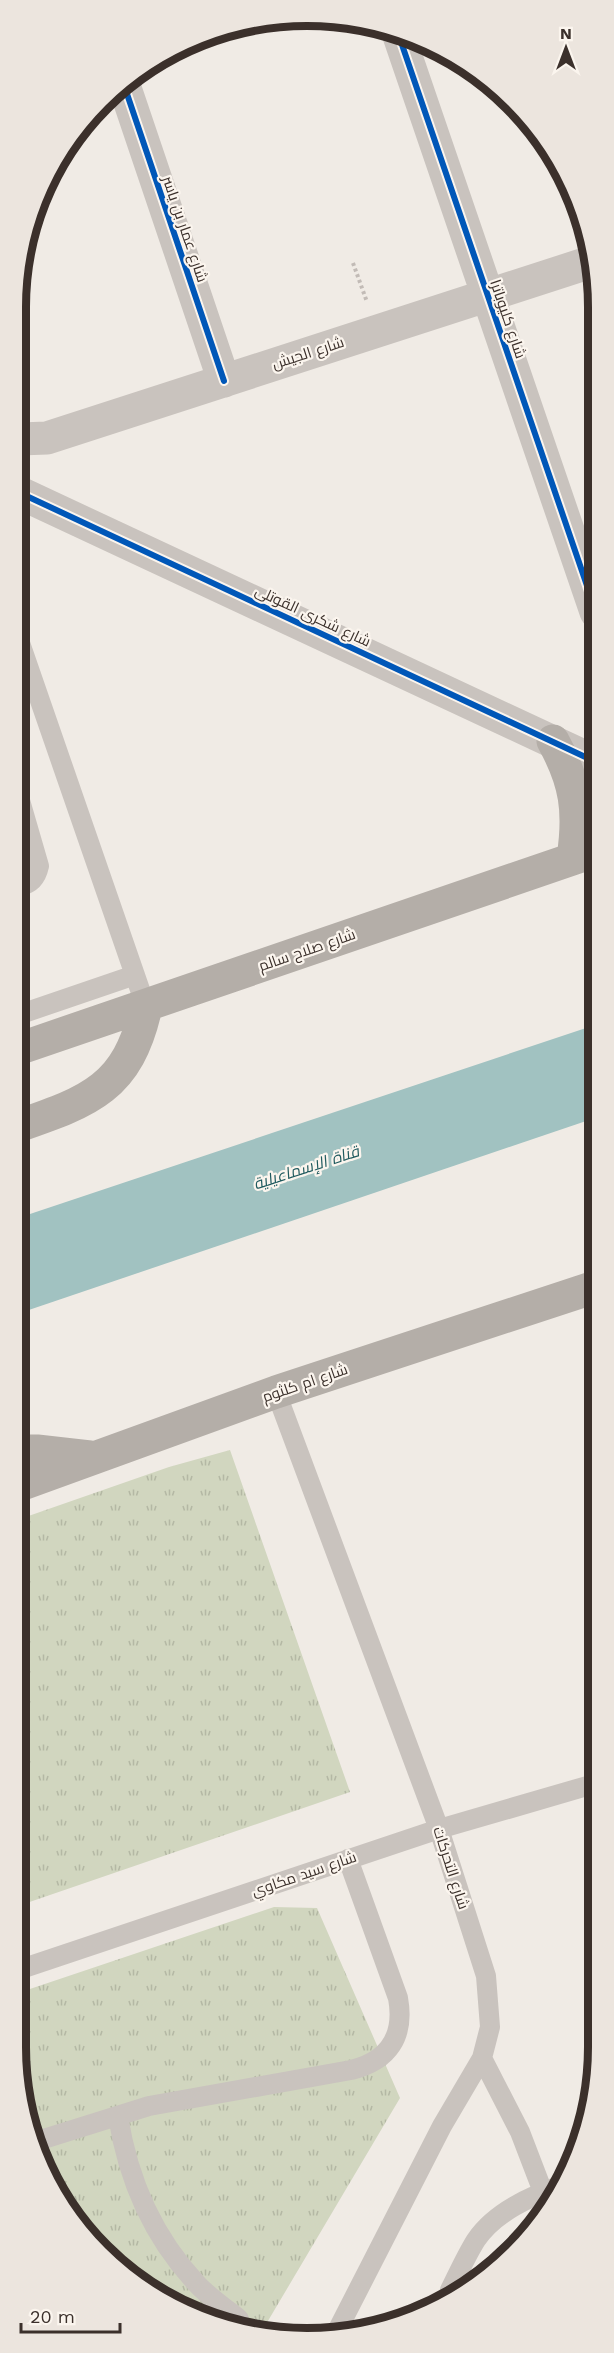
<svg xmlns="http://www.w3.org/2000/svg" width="614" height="2353" font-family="'Work Sans',Cairo,sans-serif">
	<defs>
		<pattern id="park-tufts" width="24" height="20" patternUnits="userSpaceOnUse" patternTransform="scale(1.5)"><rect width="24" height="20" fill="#d1d6bf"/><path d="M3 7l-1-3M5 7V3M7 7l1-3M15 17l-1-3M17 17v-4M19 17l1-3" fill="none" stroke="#b4b8a4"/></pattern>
	</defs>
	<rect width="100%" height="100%" fill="#f0ebe5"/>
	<!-- park -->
	<path fill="url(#park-tufts)" d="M 230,1450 L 350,1792 L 15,1907 L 17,1520 L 169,1467 Z
		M 274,1907 L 317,1908 L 400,2098 L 262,2331 L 178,2308 L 88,2239 L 37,2157 L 15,2046 L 15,1994 Z"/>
	<!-- water -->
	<path fill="#a1c2c1" d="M 595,1025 L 595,1118 L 17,1314 L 18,1218 Z"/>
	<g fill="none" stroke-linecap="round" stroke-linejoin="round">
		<!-- path -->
		<path stroke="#c2bbb6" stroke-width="4" stroke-dasharray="3 3" stroke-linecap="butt" d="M 353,263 L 367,302"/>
		<!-- service -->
		<path stroke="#c9c3be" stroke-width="20" d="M 19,640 L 146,1007
			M 19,887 C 31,883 36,879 39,866 L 19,797
			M 18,1015 L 135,975
			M 276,1392 L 439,1829 L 486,1976 L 490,2027 L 482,2058 L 442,2126 L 336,2333
			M 15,1971 L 439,1829 L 594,1784
			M 482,2058 L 520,2132 L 543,2192
			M 118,2116 C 128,2180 152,2236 197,2284 C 209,2297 225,2308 239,2319
			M 34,2142 L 149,2106 L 351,2070 C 389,2061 405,2036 398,1998 L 348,1859
			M 449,2295 L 450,2290 C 458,2274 466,2256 476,2240 C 495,2212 531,2196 562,2185"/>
		<!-- minor -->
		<path stroke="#c9c3be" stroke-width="33" d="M 398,33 L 596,612
			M 124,85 L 224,381
			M 20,439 L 47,438 L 594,261
			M 20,493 L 596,762"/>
		<!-- trunk -->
		<path stroke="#b4aea8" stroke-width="33" d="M 553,741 C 576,782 580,812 573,858
			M 18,1049 L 596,851
			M 18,1126 C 90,1101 128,1088 146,1007
			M 17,1451 L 37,1451 L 90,1457
			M 17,1486 L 276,1392 L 595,1287"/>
		<defs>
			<path id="cycleway" d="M 398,33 L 596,612
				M 124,85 L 224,381
				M 20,493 L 596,762"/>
		</defs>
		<!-- cycleway casing -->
		<use href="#cycleway" stroke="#fbf5ee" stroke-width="10"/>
		<!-- cycleway -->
		<use href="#cycleway" stroke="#0057b8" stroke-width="6"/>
	</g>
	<g text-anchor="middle" stroke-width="4.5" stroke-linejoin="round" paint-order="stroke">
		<!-- street labels -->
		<g font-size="15" fill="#3b302b" stroke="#fbf5ee">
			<text transform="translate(185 229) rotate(71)" y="5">شارع عمار بن ياسر</text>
			<text transform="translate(508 319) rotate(71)" y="5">شارع كليوباترا</text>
			<text transform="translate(308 353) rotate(-18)" y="5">شارع الجيش</text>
			<text transform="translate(313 616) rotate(25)" y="5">شارع شكرى القوتلى</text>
			<text transform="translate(307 950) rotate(-19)" y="5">شارع صلاح سالم</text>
			<text transform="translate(305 1383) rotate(-19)" y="5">شارع ام كلثوم</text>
			<text transform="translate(451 1868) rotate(72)" y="5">شارع التحركات</text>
			<text transform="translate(304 1874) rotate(-19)" y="5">شارع سيد مكاوي</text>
		</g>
		<!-- water labels -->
		<g font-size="16" font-style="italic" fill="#1f5a5e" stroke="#fbf5ee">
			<text transform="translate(306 1167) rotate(-18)" y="6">قناة الإسماعيلية</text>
		</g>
	</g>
	<!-- crop -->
	<path d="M0 0H614V2353H0ZM307 26H307A281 281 0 0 1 588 307V2047A281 281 0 0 1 307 2328H307A281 281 0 0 1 26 2047V307A281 281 0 0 1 307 26Z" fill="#ece5de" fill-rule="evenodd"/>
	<path fill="none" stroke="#3b302b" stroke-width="8" d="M307 26H307A281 281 0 0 1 588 307V2047A281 281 0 0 1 307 2328H307A281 281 0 0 1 26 2047V307A281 281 0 0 1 307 26Z"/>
	<!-- north arrow -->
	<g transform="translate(566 48)" stroke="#fbf5ee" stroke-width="4.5" paint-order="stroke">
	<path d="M0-4.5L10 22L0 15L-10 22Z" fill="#3b302b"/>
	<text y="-9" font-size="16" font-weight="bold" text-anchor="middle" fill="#3b302b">N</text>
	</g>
	<!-- scale -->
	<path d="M21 2323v9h99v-9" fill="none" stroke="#3b302b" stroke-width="3"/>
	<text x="30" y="2323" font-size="18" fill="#3b302b" stroke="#fbf5ee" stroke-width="4.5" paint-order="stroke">20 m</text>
</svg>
